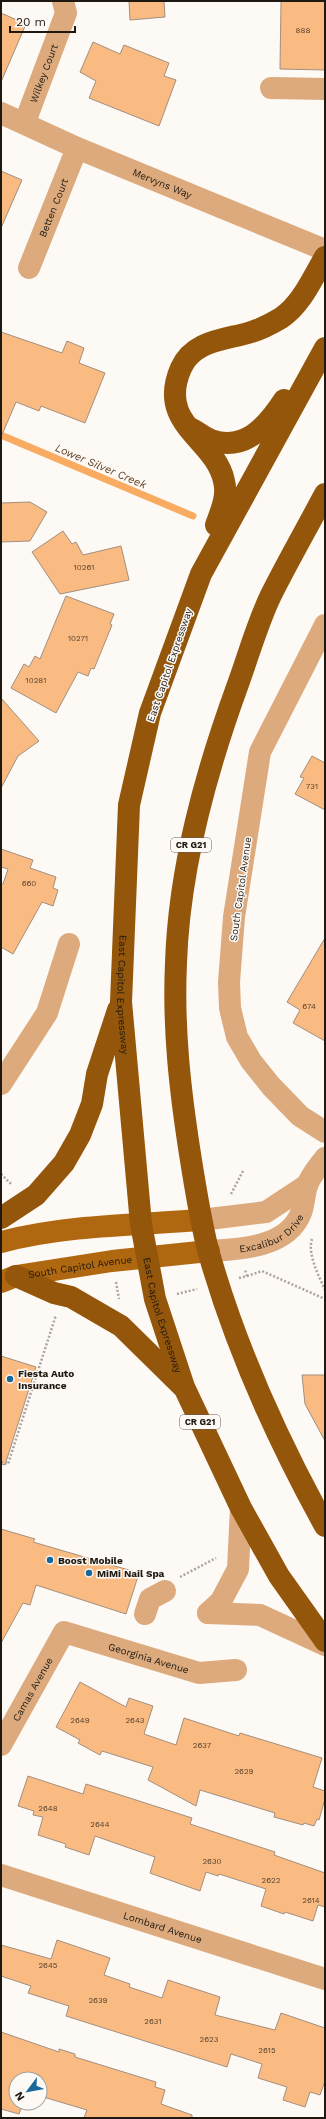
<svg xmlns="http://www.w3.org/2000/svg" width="326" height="2119" font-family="'Work Sans',sans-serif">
	<rect width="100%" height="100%" fill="#fdf9f5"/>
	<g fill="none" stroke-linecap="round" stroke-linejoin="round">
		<!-- stream -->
		<path stroke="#f9ac61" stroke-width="7" d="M 1,435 L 193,516"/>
	</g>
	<!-- building -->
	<path fill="#fabb82" stroke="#a38f7e" d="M 129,1 L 164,1 L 165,17 L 130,20 Z
		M 281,1 L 325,1 L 325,70 L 280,69 Z
		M 1,13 L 26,24 L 1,82 Z
		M 93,42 L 120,54 L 124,45 L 169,63 L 164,76 L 176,80 L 159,126 L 89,98 L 96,81 L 80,72 Z
		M 1,171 L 22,180 L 1,228 Z
		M 1,332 L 62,353 L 67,341 L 84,348 L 79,363 L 105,373 L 85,423 L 41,406 L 39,411 L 16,402 L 1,437 Z
		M 30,502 L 47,512 L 30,541 L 1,542 L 1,503 Z
		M 63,531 L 72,544 L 76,542 L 83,555 L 121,546 L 129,580 L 60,594 L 32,552 Z
		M 66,596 L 114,614 L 110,624 L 112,625 L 94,669 L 91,668 L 88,676 L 78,672 L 56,713 L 11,688 L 24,664 L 29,667 L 35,656 L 40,659 Z
		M 1,698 L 39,741 L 18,756 L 1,788 Z
		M 312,756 L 325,763 L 325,810 L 295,794 L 304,778 L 300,777 Z
		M 1,849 L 33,860 L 30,868 L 56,877 L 53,888 L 58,890 L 53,906 L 42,902 L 13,954 L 1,947 L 1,884 L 3,884 L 8,869 L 1,867 Z
		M 325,938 L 325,1041 L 293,1023 L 300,1010 L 287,1002 Z
		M 1,1356 L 36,1367 L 5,1465 L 1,1464 Z
		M 302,1375 L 325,1375 L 325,1441 L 305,1404 Z
		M 1,1529 L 35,1539 L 33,1542 L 139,1573 L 126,1614 L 36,1585 L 30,1605 L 23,1603 L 1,1643 Z
		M 80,1682 L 126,1707 L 129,1698 L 153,1706 L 144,1734 L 176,1745 L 184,1718 L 239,1736 L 240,1733 L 322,1758 L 313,1787 L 325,1791 L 325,1799 L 319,1820 L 317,1819 L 314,1826 L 304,1823 L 303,1825 L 274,1817 L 275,1813 L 200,1790 L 196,1806 L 148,1780 L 153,1767 L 102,1751 L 100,1755 L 78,1743 L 80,1740 L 56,1727 Z
		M 28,1776 L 83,1794 L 86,1784 L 192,1818 L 190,1824 L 275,1852 L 274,1855 L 325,1873 L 325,1907 L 318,1905 L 313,1921 L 285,1912 L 284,1914 L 261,1906 L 266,1889 L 219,1874 L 218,1876 L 206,1872 L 200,1891 L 150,1873 L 155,1857 L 95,1836 L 89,1855 L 65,1847 L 66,1844 L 38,1835 L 43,1817 L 33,1815 L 34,1811 L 18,1806 Z
		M 57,1940 L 110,1958 L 104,1975 L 130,1984 L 129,1987 L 162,1998 L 168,1980 L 220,1997 L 215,2015 L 275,2030 L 281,2013 L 325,2028 L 325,2081 L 320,2095 L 310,2092 L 305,2107 L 283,2100 L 287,2087 L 258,2078 L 262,2064 L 231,2054 L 227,2067 L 66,2016 L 69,2006 L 28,1993 L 31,1986 L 1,1976 L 1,1945 L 51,1959 Z
		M 1,2032 L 59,2052 L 59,2049 L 75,2054 L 75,2057 L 156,2082 L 155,2087 L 165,2090 L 161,2104 L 192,2115 L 192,2118 L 84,2118 L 87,2110 L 40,2096 L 40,2079 L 16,2079 L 16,2103 L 23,2103 L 19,2114 L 1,2109 Z"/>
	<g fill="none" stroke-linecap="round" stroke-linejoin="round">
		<!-- path -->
		<path stroke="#a9a49f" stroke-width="2.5" stroke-dasharray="2 2" stroke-linecap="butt" d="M 1,1174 L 12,1185
			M 231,1194 L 243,1171
			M 312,1239 C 307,1254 319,1276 325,1290
			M 247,1276 L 262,1271 L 325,1299
			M 239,1278 L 247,1276 L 245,1270
			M 116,1282 L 119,1299
			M 177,1294 L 197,1289
			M 1,1462 L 8,1464 L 56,1315
			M 180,1577 L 216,1558"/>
		<!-- minor -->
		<g stroke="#dcaa7c" stroke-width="22">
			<path d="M 271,88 L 325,89"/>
			<path id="s1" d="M 1,113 L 77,148 L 325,250"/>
			<path id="s2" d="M 25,122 L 66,13 L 63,1"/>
			<path id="s3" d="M 29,268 L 77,148"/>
			<path d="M 325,625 L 260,752 L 234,917 L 229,982 L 230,1008 L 237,1037 L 251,1061 L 271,1086 L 300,1116 L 325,1132"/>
			<path d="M 1,1084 L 47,1013 L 69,944"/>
			<path d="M 201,1220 L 266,1212 L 307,1185"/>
			<path id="s4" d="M 209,1251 C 240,1249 287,1248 301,1213 C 304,1205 304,1195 307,1186 C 310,1176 319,1166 325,1158"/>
			<path d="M 208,1613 L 260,1615 L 325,1645"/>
			<path d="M 208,1613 L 221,1601 L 238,1569 L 241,1508"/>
			<path d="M 145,1614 L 150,1599 L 165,1591"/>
			<path id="s5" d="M 1,1745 L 64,1632 L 199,1673 L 236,1670"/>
			<path id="s6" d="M 1,1875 L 325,1979"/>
		</g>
		<!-- major -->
		<g stroke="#b06810" stroke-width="22">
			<path d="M 1,1242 C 66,1225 134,1225 201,1220"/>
			<path id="s7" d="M 1,1282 L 16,1276 L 112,1261 L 209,1251"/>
		</g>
		<!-- highway -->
		<g stroke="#94560a" stroke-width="22">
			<path id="s8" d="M 325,348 L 201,574 L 150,713 L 129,805 L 121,1002 L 141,1224 L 155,1299 L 184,1387 L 241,1508 L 279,1576 L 325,1641"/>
			<path d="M 192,429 C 198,432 204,437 211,440 C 245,452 267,426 284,400"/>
			<path d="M 325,494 C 307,528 288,561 271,595 C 257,624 248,657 237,687 C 205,775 179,869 176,963 C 173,1028 180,1090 190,1154 C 195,1186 200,1218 208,1250 C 235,1346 277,1439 325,1526"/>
			<path d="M 216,525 C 221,511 228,496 224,481 C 215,438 156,425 181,368 C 193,341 223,340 248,333 C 259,330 271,324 281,318 C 302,304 313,277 325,257"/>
			<path d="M 1,1218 L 36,1195 L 64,1163 L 80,1135 L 92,1104 L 97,1074 L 118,1010"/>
			<path d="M 16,1276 L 54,1293 L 71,1297 L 121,1326 L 182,1386"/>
		</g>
	</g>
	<!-- markers -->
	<g fill="#1a689a" stroke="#fdf9f5" stroke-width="1.5">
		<circle cx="10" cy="1379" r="4"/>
		<circle cx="50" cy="1560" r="4"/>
		<circle cx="89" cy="1573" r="4"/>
	</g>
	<g text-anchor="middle" stroke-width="3" stroke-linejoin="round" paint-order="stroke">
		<!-- number labels -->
		<g font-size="8" fill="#56412d">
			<text x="303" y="33">888</text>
			<text x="84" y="570">10261</text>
			<text x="78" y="641">10271</text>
			<text x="36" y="683">10281</text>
			<text x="312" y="789">731</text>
			<text x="29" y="886">660</text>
			<text x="309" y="1009">674</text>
			<text x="80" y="1723">2649</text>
			<text x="135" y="1723">2643</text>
			<text x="202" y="1748">2637</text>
			<text x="244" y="1774">2629</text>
			<text x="48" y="1811">2648</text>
			<text x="100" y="1827">2644</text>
			<text x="212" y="1864">2630</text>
			<text x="271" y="1883">2622</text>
			<text x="311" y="1903">2614</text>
			<text x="48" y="1968">2645</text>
			<text x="98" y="2003">2639</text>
			<text x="153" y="2024">2631</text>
			<text x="209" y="2042">2623</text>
			<text x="267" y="2053">2615</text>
		</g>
		<!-- shield labels -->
		<g fill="#fdf9f5" stroke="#625c55" stroke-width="1">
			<rect x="171" y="838" width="40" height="14" rx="3"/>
			<rect x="180" y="1415" width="40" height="14" rx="3"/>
		</g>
		<g font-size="9" font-weight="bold" fill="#1f1811">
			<text x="191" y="848">CR G21</text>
			<text x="200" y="1425">CR G21</text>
		</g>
		<!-- street labels -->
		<g font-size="10" fill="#1f1811" stroke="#fdf9f5">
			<text dy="4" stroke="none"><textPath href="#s2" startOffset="52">Wilkey Court</textPath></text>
			<text dy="4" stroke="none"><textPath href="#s1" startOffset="176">Mervyns Way</textPath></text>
			<text dy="4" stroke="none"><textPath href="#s3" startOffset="65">Betten Court</textPath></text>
			<text transform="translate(169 665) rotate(-71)" y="4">East Capitol Expressway</text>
			<text transform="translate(240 889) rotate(-82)" y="4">South Capitol Avenue</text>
			<text dy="4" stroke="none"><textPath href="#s8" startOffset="690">East Capitol Expressway</textPath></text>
			<text dy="4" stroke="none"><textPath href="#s4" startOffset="67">Excalibur Drive</textPath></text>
			<text dy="4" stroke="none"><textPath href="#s7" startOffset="81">South Capitol Avenue</textPath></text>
			<text dy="4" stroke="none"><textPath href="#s8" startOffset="1014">East Capitol Expressway</textPath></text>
			<text dy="4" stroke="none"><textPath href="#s5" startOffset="218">Georginia Avenue</textPath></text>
			<text dy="4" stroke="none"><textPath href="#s5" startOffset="64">Camas Avenue</textPath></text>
			<text dy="4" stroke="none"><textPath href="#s6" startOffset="170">Lombard Avenue</textPath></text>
		</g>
		<!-- poi labels -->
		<g font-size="10" font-weight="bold" fill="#1f1811" stroke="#fdf9f5" text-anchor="start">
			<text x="18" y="1377">Fiesta Auto<tspan x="18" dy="12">Insurance</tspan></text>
			<text x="58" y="1564">Boost Mobile</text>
			<text x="97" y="1577">MiMi Nail Spa</text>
		</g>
		<!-- water labels -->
		<g font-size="11" font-style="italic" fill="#624123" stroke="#fdf9f5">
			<text transform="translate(101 466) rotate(23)" y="4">Lower Silver Creek</text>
		</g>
	</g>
	<!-- border -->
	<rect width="326" height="2119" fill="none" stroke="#1f1811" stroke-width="4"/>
	<!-- north arrow -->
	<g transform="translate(28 2091) rotate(238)"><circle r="19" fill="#fdf9f5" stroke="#a49f9a"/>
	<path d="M0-3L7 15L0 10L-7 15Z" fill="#1a689a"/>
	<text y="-6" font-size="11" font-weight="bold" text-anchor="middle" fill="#1f1811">N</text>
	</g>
	<!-- scale -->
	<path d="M10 26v6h65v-6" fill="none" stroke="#1f1811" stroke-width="2"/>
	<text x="16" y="26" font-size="12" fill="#1f1811" stroke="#fdf9f5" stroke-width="3" paint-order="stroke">20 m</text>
</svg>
